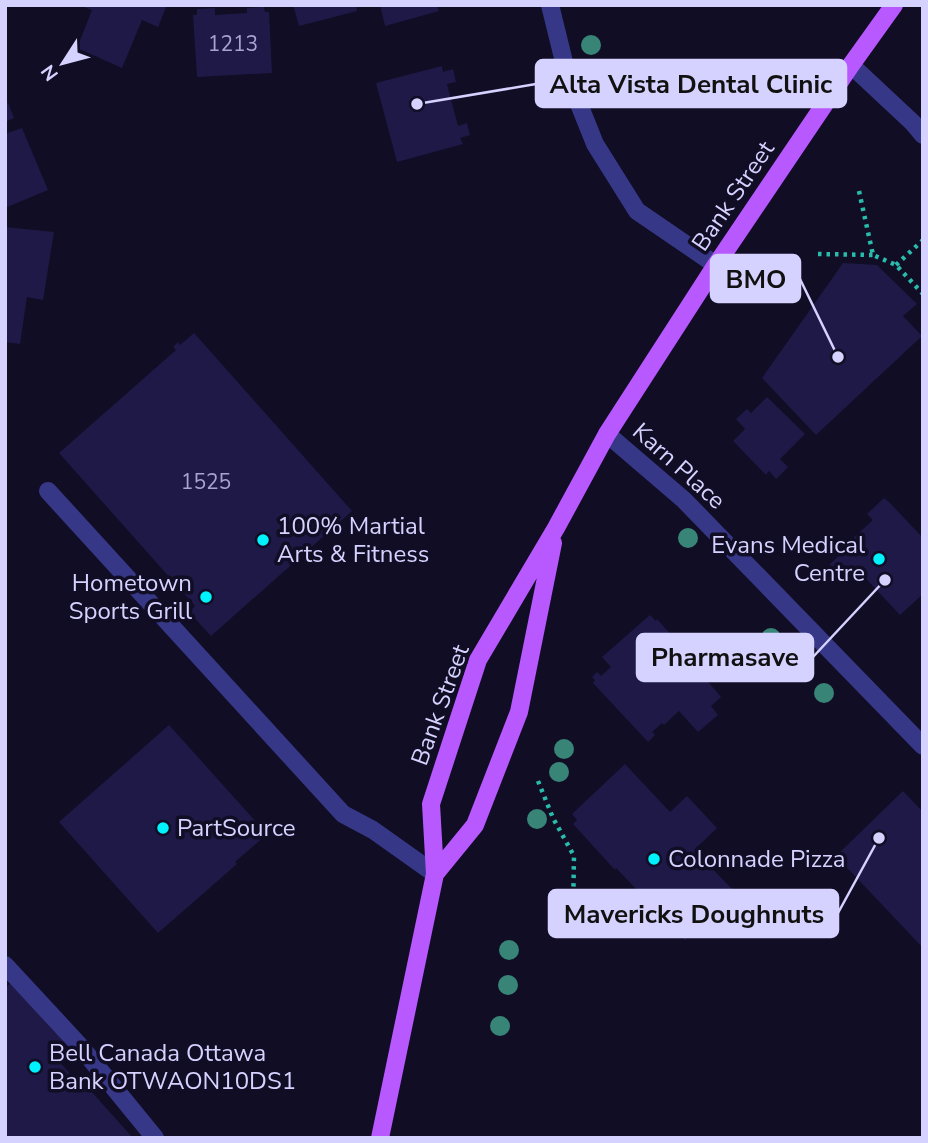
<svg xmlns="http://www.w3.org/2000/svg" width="928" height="1143" font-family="'Nunito Sans',sans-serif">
	<rect width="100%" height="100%" fill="#100d25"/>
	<!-- building -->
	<path fill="#1f1947" d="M 79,5 L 167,5 L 158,27 L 142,20 L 122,68 L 77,48 L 92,10 Z
		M 293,5 L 356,5 L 357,11 L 299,26 Z
		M 380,5 L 437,5 L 439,11 L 385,26 Z
		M 264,7 L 265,12 L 269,12 L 272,73 L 197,77 L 193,15 L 197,15 L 197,9 L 215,8 L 215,15 L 247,13 L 247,8 Z
		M 442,66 L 443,72 L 453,69 L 456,82 L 447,84 L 458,126 L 467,123 L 470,135 L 460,138 L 463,144 L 397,162 L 376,83 Z
		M 8,103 L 14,118 L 5,122 L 5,104 Z
		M 22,128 L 48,190 L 5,208 L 5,134 Z
		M 5,227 L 54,232 L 43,300 L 27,297 L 20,344 L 5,342 Z
		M 843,263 L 877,265 L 917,304 L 903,316 L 922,336 L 816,435 L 762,378 Z
		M 194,333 L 352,511 L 211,636 L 189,612 L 195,606 L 59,453 L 176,350 L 173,347 L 178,342 L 180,345 Z
		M 767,397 L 805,434 L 780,459 L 788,467 L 776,479 L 769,471 L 766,475 L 733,441 L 745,429 L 736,419 L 747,409 L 751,413 Z
		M 884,498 L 890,503 L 923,538 L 923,594 L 900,615 L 857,569 L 844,581 L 829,565 L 842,553 L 840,550 L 873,520 L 867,514 Z
		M 650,615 L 656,621 L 657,619 L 695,662 L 693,664 L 721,697 L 711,706 L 718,715 L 698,732 L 679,711 L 664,725 L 662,723 L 652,732 L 655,735 L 648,742 L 593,683 L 595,680 L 592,677 L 597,672 L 601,676 L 611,667 L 602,657 Z
		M 169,725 L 267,834 L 235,862 L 237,864 L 158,933 L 59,822 Z
		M 625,764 L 670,812 L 687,796 L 717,828 L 694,850 L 735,892 L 685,940 L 616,868 L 615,870 L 573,824 L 577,820 L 572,814 Z
		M 903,791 L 923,812 L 923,948 L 836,856 Z
		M 12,982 L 65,1040 L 51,1053 L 77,1081 L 82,1081 L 133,1138 L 5,1138 L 5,988 Z"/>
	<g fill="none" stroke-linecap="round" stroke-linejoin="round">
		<!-- path -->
		<path stroke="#29bcab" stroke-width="4.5" stroke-dasharray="3.5 5" stroke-linecap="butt" d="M 859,191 L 873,255 L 896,265 L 923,294
			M 818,254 L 873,255
			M 896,265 L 923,240
			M 538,781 L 553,818 L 574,856 L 573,915"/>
		<!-- service -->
		<path stroke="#363887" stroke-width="18" d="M 48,491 L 343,814 L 373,830 L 435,874
			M 5,965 L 80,1046 L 155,1138"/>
		<!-- minor -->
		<path stroke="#363887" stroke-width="18" d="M 550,5 L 567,74 L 595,144 L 637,211 L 716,265
			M 851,65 L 913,123 L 923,135
			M 607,434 L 684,500 L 923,746"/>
		<!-- primary -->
		<path stroke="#b759ff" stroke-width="18" d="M 435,874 L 475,825 L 519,712 L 553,543
			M 380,1138 L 435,874 L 431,804 L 478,660 L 556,528 L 607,434 L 716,265 L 851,65 L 894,5"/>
	</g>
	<!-- trees -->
	<g fill="#388477">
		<circle cx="591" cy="45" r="10"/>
		<circle cx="688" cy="538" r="10"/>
		<circle cx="771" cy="638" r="10"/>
		<circle cx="824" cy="693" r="10"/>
		<circle cx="564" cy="749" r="10"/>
		<circle cx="559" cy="772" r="10"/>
		<circle cx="537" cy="819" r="10"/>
		<circle cx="509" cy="950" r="10"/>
		<circle cx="508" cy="985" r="10"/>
		<circle cx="500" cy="1026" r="10"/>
	</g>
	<!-- markers -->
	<g fill="#00f2fd" stroke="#100d25" stroke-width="2.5">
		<circle cx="263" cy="540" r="7"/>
		<circle cx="879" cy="559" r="7"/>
		<circle cx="206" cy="597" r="7"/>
		<circle cx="163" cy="828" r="7"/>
		<circle cx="654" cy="859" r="7"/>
		<circle cx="35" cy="1067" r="7"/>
	</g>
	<g text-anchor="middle" stroke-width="7" stroke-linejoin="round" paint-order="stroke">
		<!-- number labels -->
		<g font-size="21" fill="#a8a4d1">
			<text x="233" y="51">1213</text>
			<text x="206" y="489">1525</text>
		</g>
		<!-- street labels -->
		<g font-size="24" fill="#d5d2ff" stroke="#100d25">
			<text transform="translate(733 196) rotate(-56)" y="8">Bank Street</text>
			<text transform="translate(679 466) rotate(42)" y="8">Karn Place</text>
			<text transform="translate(440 705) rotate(-70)" y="8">Bank Street</text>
		</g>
		<!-- poi labels -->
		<g font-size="24" fill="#d5d2ff" stroke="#100d25" text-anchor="start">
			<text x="277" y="534">100% Martial<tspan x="277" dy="28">Arts &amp; Fitness</tspan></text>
			<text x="865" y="553" text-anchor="end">Evans Medical<tspan x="865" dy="28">Centre</tspan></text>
			<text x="192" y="591" text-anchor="end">Hometown<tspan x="192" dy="28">Sports Grill</tspan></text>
			<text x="177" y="836">PartSource</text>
			<text x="668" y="867">Colonnade Pizza</text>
			<text x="49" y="1061">Bell Canada Ottawa<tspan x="49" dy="28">Bank OTWAON10DS1</tspan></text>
		</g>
	</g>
	<!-- callouts -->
	<path fill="none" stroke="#d5d2ff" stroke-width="2.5" d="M417 104L536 84M838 357L800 279M885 580L813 657M879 838L838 913"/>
	<g fill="#d5d2ff" stroke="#100d25" stroke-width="2.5">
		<circle cx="417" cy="104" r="7"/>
		<circle cx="838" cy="357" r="7"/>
		<circle cx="885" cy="580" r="7"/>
		<circle cx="879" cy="838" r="7"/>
	</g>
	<g fill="#d5d2ff" stroke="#d5d2ff" stroke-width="2.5">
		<rect x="536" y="60" width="310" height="47" rx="7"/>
		<rect x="711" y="255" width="89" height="47" rx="7"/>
		<rect x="637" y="634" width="176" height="47" rx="7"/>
		<rect x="549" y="890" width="289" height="47" rx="7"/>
	</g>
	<g font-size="26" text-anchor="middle" font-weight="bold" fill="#111">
		<text x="691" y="93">Alta Vista Dental Clinic</text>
		<text x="756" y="288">BMO</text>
		<text x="725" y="666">Pharmasave</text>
		<text x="694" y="923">Mavericks Doughnuts</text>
	</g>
	<!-- border -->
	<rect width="928" height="1143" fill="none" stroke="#d5d2ff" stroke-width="14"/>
	<!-- north arrow -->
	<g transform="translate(63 63) rotate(234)" stroke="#100d25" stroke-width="5" paint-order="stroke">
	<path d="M0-5L12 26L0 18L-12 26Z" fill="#d5d2ff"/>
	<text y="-10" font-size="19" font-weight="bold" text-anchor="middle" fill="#d5d2ff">N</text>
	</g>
</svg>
